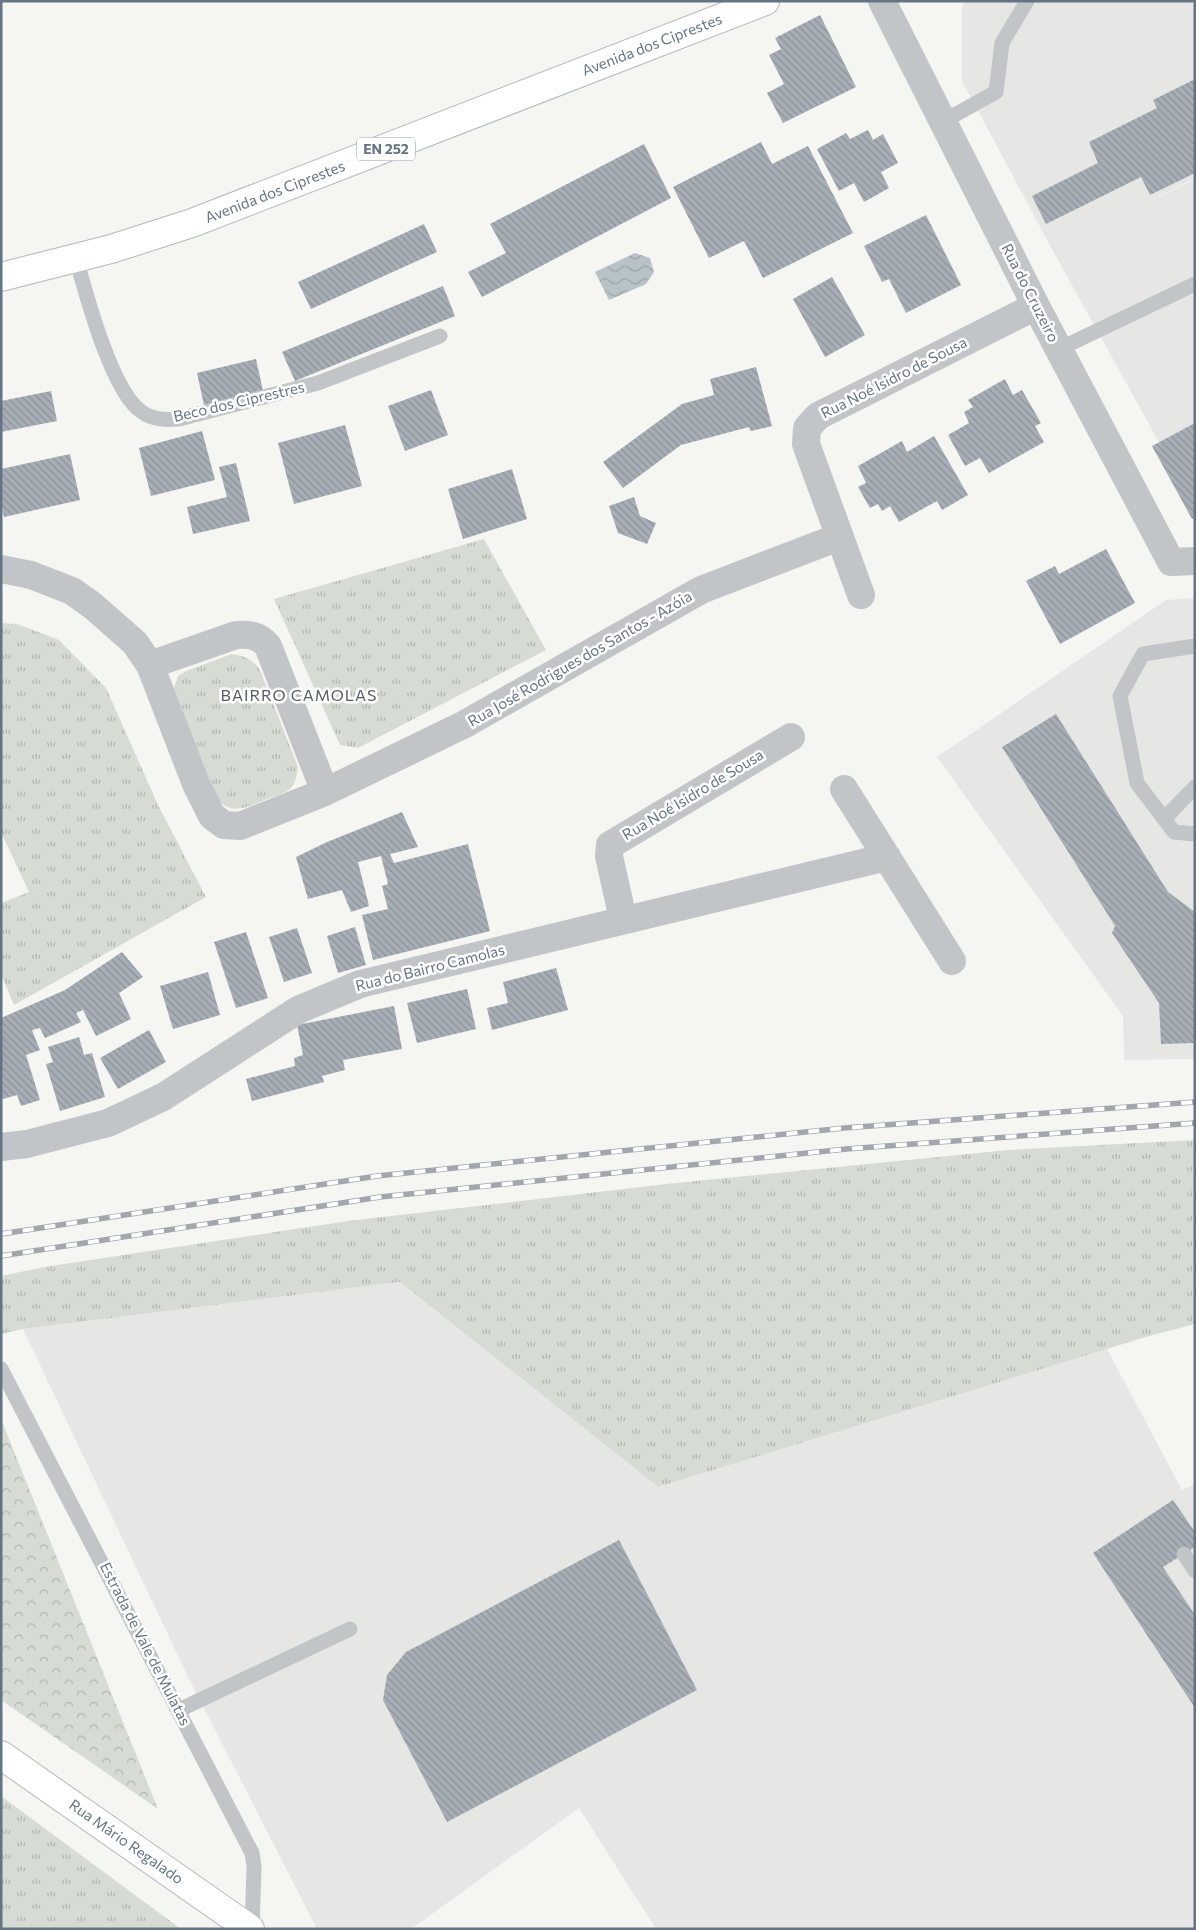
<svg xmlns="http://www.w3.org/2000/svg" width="1196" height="1930" font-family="Commissioner,sans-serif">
	<defs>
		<pattern id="grass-tufts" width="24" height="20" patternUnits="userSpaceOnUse" patternTransform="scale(1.25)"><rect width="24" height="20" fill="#d6dcd3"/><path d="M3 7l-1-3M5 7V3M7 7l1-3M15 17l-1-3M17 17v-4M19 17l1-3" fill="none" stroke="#b1b7b1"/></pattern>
		<pattern id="forest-crowns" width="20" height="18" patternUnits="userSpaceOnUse" patternTransform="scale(1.25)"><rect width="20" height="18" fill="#d6dcd3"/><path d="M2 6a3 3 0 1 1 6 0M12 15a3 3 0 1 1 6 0" fill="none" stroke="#b1b7b1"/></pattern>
		<pattern id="water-waves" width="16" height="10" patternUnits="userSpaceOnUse" patternTransform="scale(1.25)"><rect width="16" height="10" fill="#b8c3c8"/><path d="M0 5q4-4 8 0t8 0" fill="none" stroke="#99a3a8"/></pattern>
		<pattern id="building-back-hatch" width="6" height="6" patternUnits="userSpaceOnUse" patternTransform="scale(1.25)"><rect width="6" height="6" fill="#a7aeb5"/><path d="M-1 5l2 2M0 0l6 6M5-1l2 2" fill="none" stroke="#8c9299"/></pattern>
	</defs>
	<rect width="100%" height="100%" fill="#f5f6f2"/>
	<!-- built -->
	<path fill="#e6e7e5" d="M 966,1 L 1195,1 L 1195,178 L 1133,210 L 1195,179 L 1195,507 L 1053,251 L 962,81 L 962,7 Z
		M 1195,598 L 1195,1059 L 1124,1060 L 1123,1016 L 937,757 L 1166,600 Z
		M 400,1282 L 658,1487 L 1107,1349 L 1182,1490 L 1195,1484 L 1195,1929 L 656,1929 L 579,1808 L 411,1929 L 317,1929 L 188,1677 L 23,1329 Z"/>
	<!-- grass -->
	<path fill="url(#grass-tufts)" d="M 484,539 L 546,650 L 358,748 L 340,745 L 274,599 Z
		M 1,623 L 17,624 L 59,640 L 106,688 L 158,805 L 206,897 L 14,1005 L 1,974 L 1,903 L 29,892 L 1,832 Z
		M 232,654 C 245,656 252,659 260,670 L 298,767 C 297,775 296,782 291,788 C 286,793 276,796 270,798 C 247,807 229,819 213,793 L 174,688 L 178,676 L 186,671 Z
		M 1195,1140 L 1195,1324 L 1149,1336 L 658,1487 L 400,1282 L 23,1329 L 1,1334 L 1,1276 L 44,1267 L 348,1221 L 675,1183 L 1008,1150 Z
		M 1,1796 L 181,1929 L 1,1929 Z"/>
	<!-- forest -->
	<path fill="url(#forest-crowns)" d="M 1,1419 L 158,1809 L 1,1700 Z"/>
	<!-- water -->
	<path fill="url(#water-waves)" d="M 635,253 L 650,258 L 654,272 L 646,284 L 609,300 L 595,272 Z"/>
	<!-- building -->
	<path fill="url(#building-back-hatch)" d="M 820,15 L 856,87 L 783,123 L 767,93 L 784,84 L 769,55 L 781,49 L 775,38 Z
		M 1195,79 L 1195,173 L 1150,195 L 1141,177 L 1046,224 L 1032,196 L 1098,163 L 1089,142 L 1157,108 L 1153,100 Z
		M 868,130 L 873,140 L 883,134 L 898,163 L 881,172 L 889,188 L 864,202 L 854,183 L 839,191 L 817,149 L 846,133 L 850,139 Z
		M 761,142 L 772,164 L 808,146 L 853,233 L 763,278 L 744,241 L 709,258 L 673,187 Z
		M 644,144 L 671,198 L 482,297 L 468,272 L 506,253 L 490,224 Z
		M 926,215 L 961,285 L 906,313 L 889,279 L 882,282 L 864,246 Z
		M 424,224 L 437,252 L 311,309 L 298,282 Z
		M 832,277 L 865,335 L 825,357 L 793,299 Z
		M 443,286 L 455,316 L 295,381 L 282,352 Z
		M 256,359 L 263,391 L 204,405 L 197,373 Z
		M 756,367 L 772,426 L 751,431 L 749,427 L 681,445 L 623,488 L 603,462 L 682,404 L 714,395 L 710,379 Z
		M 1005,379 L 1013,395 L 1022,390 L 1041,423 L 1035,426 L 1044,442 L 989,473 L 980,458 L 965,466 L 948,435 L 969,423 L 964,412 L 973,407 L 968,400 Z
		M 431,390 L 448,435 L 405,451 L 388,406 Z
		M 51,391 L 57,421 L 1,432 L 1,401 Z
		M 1195,423 L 1195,518 L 1192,519 L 1152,446 Z
		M 345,425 L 362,486 L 294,504 L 278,443 Z
		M 202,431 L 215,480 L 151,496 L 139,448 Z
		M 934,436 L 968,495 L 942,510 L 937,501 L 899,522 L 890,506 L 882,511 L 878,504 L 870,508 L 858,487 L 866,483 L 858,466 L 902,441 L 907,452 Z
		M 70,454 L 80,500 L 4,517 L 1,503 L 1,469 Z
		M 236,463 L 250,521 L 193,534 L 187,507 L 227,497 L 219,467 Z
		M 512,469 L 527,519 L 463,539 L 448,489 Z
		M 634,497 L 640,516 L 656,523 L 647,544 L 618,533 L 609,506 Z
		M 1106,549 L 1135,603 L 1060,644 L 1026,581 L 1055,566 L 1059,574 Z
		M 1056,714 L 1168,892 L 1195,912 L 1195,1043 L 1161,1044 L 1159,1003 L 1112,933 L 1115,926 L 1002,747 Z
		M 402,812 L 418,847 L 390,854 L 394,863 L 468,844 L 490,931 L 373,960 L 362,915 L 388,909 L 382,886 L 388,884 L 381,856 L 358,862 L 369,906 L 351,912 L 342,890 L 308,899 L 296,857 L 327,842 Z
		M 355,927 L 366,965 L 338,973 L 327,936 Z
		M 297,928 L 312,973 L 284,982 L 269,937 Z
		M 246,932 L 268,998 L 236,1008 L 214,942 Z
		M 122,952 L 143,977 L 119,993 L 131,1019 L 96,1036 L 83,1010 L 76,1013 L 81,1022 L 45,1038 L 40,1028 L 32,1030 L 40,1050 L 26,1055 L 40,1100 L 21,1106 L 17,1095 L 3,1099 L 1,1094 L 1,1018 L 65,990 Z
		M 556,968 L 568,1010 L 492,1030 L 487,1008 L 508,1003 L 503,982 Z
		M 208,972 L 220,1015 L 173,1029 L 160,986 Z
		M 467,989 L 476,1029 L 417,1043 L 407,1003 Z
		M 394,1006 L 402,1049 L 343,1060 L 345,1070 L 322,1076 L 324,1082 L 252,1101 L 246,1079 L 295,1066 L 294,1058 L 303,1055 L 297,1025 Z
		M 149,1030 L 166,1062 L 118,1089 L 100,1058 Z
		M 79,1037 L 84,1055 L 92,1053 L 105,1097 L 60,1111 L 46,1064 L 53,1062 L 48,1047 Z
		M 1173,1500 L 1195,1532 L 1195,1547 L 1163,1567 L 1195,1615 L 1195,1708 L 1093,1553 Z
		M 619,1540 L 697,1690 L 447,1822 L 383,1700 L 387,1675 L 406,1652 Z"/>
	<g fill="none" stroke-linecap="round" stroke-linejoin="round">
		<defs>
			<path id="secondary" d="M 1,1755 L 250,1929"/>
			<path id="primary" d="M 1,277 L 111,249 L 192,223 L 765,1"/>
		</defs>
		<!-- secondary casing -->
		<use href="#secondary" stroke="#b3b8bd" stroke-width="30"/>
		<!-- primary casing -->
		<use href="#primary" stroke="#b4b8bc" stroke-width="30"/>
		<!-- lane -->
		<path stroke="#c1c5c8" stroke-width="15" d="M 942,122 L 996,92 L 1002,43 L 1027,1
			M 76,258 C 86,294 112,393 142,412 C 153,420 166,420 179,419 L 318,383 L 440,336
			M 1059,349 L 1195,284
			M 1195,646 L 1143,654 L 1120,696 L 1137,783 L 1174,832 L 1195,834
			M 1164,819 L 1195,787
			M 1,1369 L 252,1853 L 254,1867 L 252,1929
			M 1184,1554 L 1195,1571
			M 179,1710 L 350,1629"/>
		<!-- street -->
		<path stroke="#c1c5c8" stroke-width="28" d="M 882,1 L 1036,306 L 1171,562 L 1195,561
			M 1,569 L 31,575 L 72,591 L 93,606 L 135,643 L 150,665 L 196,784 L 212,816 L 224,825 L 240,826 L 325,792 L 465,724 L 701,590 L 839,537
			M 861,595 L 806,444 L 807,428 L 818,416 L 1036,306
			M 150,665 L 236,635 C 249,634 259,635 268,646 L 325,792
			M 844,789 L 952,961
			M 623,919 L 609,856 L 610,845 L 791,737
			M 1,1147 L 27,1144 L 108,1123 L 163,1097 L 298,1010 L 360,984 L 887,857"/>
		<!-- secondary -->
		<use href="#secondary" stroke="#fff" stroke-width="28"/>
		<!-- primary -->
		<use href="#primary" stroke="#fff" stroke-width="28"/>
		<defs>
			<path id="rail" d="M 1,1234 L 377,1176 L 844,1128 L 1195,1102
				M 1,1256 L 380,1197 L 846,1149 L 1195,1123"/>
		</defs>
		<!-- rail casing -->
		<use href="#rail" stroke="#a2a7ad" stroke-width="5.5"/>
		<!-- rail -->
		<use href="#rail" stroke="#fff" stroke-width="4" stroke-dasharray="11" stroke-linecap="butt"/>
	</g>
	<g text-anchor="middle" stroke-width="5" stroke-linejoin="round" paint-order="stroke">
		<!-- shield labels -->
		<rect fill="#fff" stroke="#939ea8" stroke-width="1" x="357" y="137.5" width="58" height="23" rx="4"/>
		<g font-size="14" font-weight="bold" fill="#657483">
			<text x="386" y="154">EN 252</text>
		</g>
		<!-- street labels -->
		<g font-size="15" fill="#657483" stroke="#fff">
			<text transform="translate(652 45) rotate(-21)" y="5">Avenida dos Ciprestes</text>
			<text transform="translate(275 192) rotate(-21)" y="5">Avenida dos Ciprestes</text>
			<text transform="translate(1030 293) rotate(63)" y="5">Rua do Cruzeiro</text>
			<text transform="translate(894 378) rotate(-27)" y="5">Rua Noé Isidro de Sousa</text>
			<text transform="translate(239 402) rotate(-13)" y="5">Beco dos Ciprestres</text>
			<text transform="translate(580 659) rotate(-30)" y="5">Rua José Rodrigues dos Santos - Azóia</text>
			<text transform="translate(693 795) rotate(-31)" y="5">Rua Noé Isidro de Sousa</text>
			<text transform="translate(430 968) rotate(-14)" y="5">Rua do Bairro Camolas</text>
			<text transform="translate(145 1644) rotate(63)" y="5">Estrada de Vale de Mulatas</text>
			<text transform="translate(126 1842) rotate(35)" y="5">Rua Mário Regalado</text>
		</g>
		<!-- neighbourhood labels -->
		<g font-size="16" letter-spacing="1" fill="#535e68" stroke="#fff">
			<text x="299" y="701">BAIRRO CAMOLAS</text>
		</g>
	</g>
	<!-- border -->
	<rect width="1196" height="1930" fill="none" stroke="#657483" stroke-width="5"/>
</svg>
